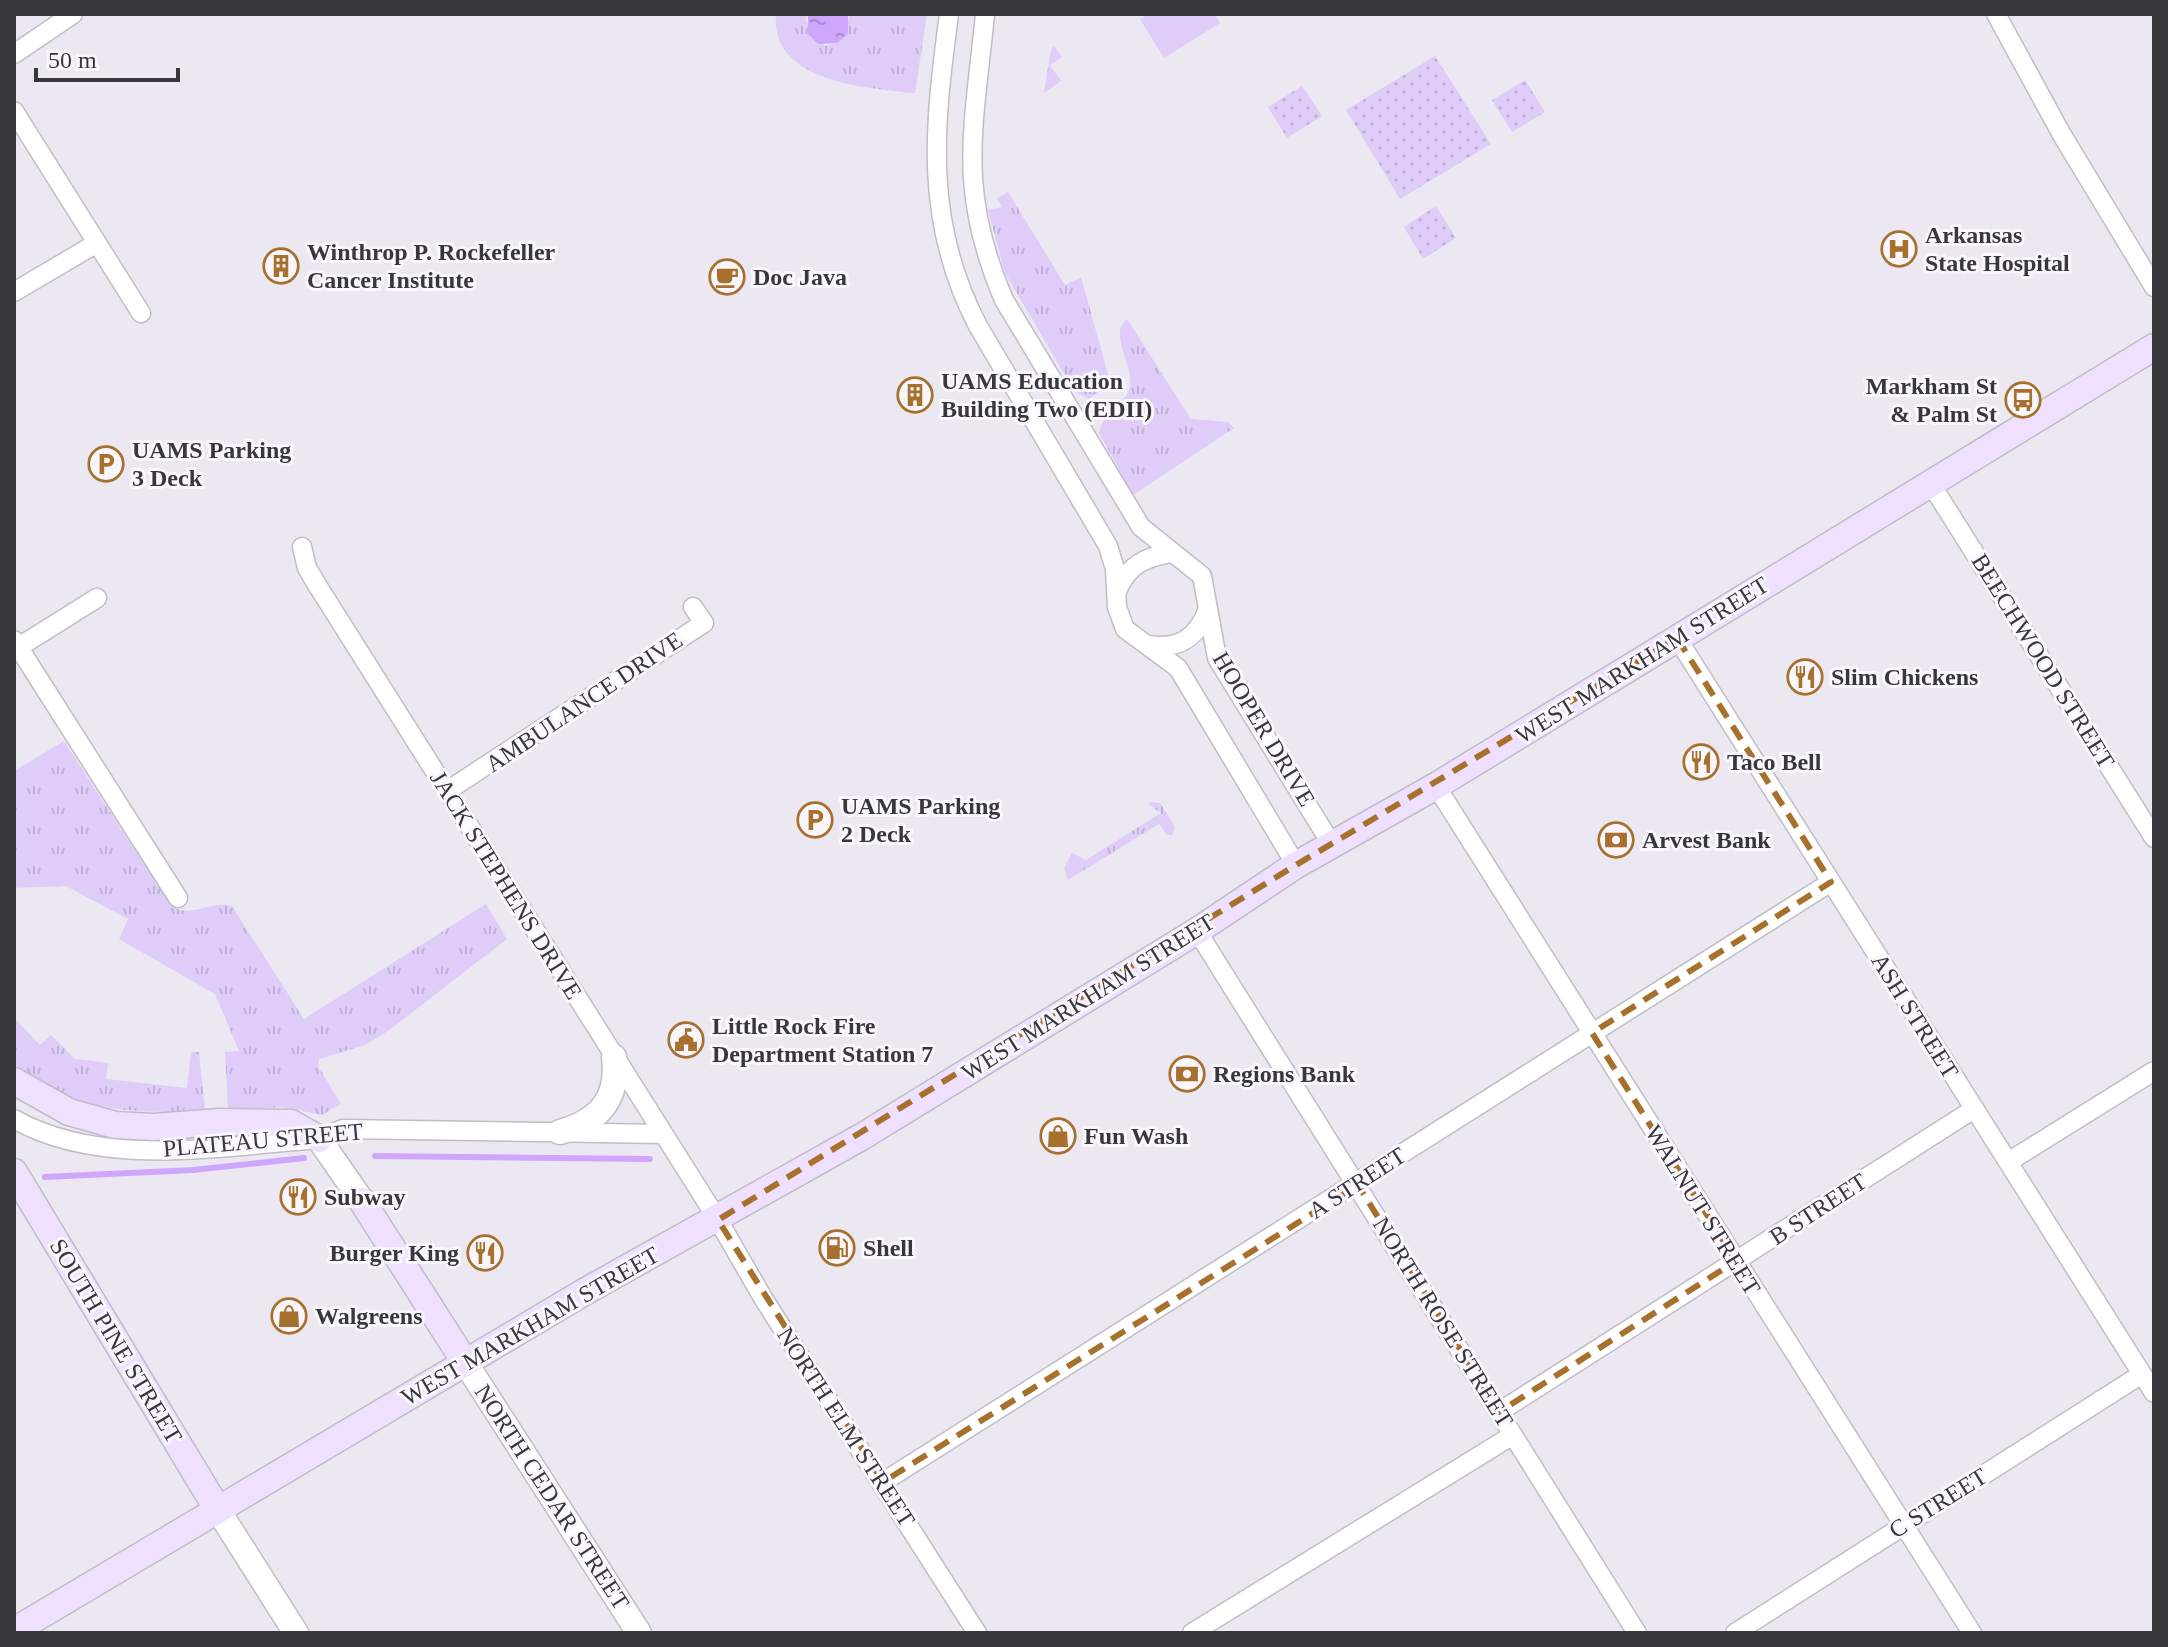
<svg xmlns="http://www.w3.org/2000/svg" width="2168" height="1647" font-family="Georgia,serif">
	<defs>
		<pattern id="grass-tufts" width="24" height="20" patternUnits="userSpaceOnUse" patternTransform="scale(2)"><rect width="24" height="20" fill="#dfccf8"/><path d="M3 7l-1-3M5 7V3M7 7l1-3M15 17l-1-3M17 17v-4M19 17l1-3" fill="none" stroke="#c0b0d6"/></pattern>
		<pattern id="park-dots" width="8" height="8" patternUnits="userSpaceOnUse" patternTransform="scale(2)"><rect width="8" height="8" fill="#dfccf8"/><path d="M2 2h.1M6 6h.1" fill="none" stroke="#c0b0d6" stroke-width="1.8" stroke-linecap="round"/></pattern>
		<pattern id="water-ripples" width="26" height="14" patternUnits="userSpaceOnUse" patternTransform="scale(2)"><rect width="26" height="14" fill="#cea7fd"/><path d="M2 4q2-2 4 0t4 0M15 11q2-2 4 0t4 0" fill="none" stroke="#a889ce"/></pattern>
	</defs>
	<rect width="100%" height="100%" fill="#ece8f2"/>
	<!-- grass -->
	<path fill="url(#grass-tufts)" d="M 776,14 L 808,14 L 805,20 L 825,46 L 838,43 L 849,18 L 848,14 L 927,14 L 915,93 C 868,88 770,83 776,14 Z
		M 1054,46 L 1062,57 L 1050,65 L 1061,81 L 1044,93 L 1051,49 Z
		M 1008,192 L 1065,285 L 1081,277 L 1108,374 L 1105,387 L 1089,399 L 1075,392 L 1005,273 L 988,210 L 1002,207 L 997,198 Z
		M 1127,319 L 1191,419 L 1228,422 L 1234,428 L 1133,495 L 1099,433 C 1102,413 1126,406 1130,386 C 1134,365 1108,335 1127,319 Z
		M 64,741 L 171,906 C 191,919 210,900 232,906 L 304,1019 L 486,904 L 507,939 L 388,1031 L 365,1045 L 319,1059 L 318,1066 L 341,1104 L 322,1115 L 283,1107 L 228,1110 L 225,1052 L 239,1051 L 215,994 L 119,939 L 128,919 L 66,886 L 14,888 L 14,771 Z
		M 1150,802 L 1160,803 L 1175,827 L 1172,835 L 1167,835 L 1159,824 L 1068,880 L 1064,868 L 1072,853 L 1086,860 L 1161,813 L 1148,804 Z
		M 14,1018 L 40,1045 L 51,1035 L 75,1059 L 108,1063 L 106,1079 L 187,1088 L 191,1052 L 199,1052 L 205,1111 C 144,1114 60,1113 14,1064 Z"/>
	<!-- park -->
	<path fill="url(#park-dots)" d="M 1435,56 L 1491,144 L 1400,199 L 1346,110 Z
		M 1525,80 L 1545,112 L 1512,132 L 1492,100 Z
		M 1302,86 L 1322,116 L 1287,138 L 1268,107 Z
		M 1436,206 L 1456,238 L 1423,259 L 1404,227 Z"/>
	<!-- pitch -->
	<path fill="#dfccf8" d="M 1149,14 L 1214,14 L 1220,23 L 1164,58 L 1140,19 Z"/>
	<!-- water -->
	<path fill="url(#water-ripples)" d="M 808,14 L 848,14 L 848,33 L 838,43 L 818,44 L 808,34 Z"/>
	<g fill="none" stroke-linecap="round" stroke-linejoin="round">
		<!-- stream -->
		<path stroke="#cea7fd" stroke-width="6" d="M 375,1156 L 650,1159
			M 45,1177 L 193,1170 L 304,1158"/>
		<defs>
			<path id="minor" d="M 949,14 C 934,126 923,221 978,326 L 1108,546 L 1115,569 L 1117,607 L 1125,629 L 1178,668 L 1296,865
				M 985,14 C 974,128 956,188 1004,300 L 1141,527 L 1202,576 L 1217,658 L 1332,845
				M 1996,14 L 2062,135 L 2154,287
				M 14,54 L 73,14
				M 14,111 L 141,313
				M 14,292 L 97,243
				M 1931,484 L 2154,838
				M 302,547 L 307,568 L 319,588 L 718,1220 L 763,1298 L 977,1633
				M 1118,589 C 1129,565 1145,557 1171,553
				M 1677,638 L 2154,1393
				M 14,640 L 178,898
				M 1148,645 C 1179,650 1197,638 1208,609
				M 14,650 L 97,598
				M 1436,786 L 1972,1633
				M 447,791 L 704,623 L 693,607
				M 1197,931 L 1637,1633
				M 14,1119 C 102,1169 223,1146 319,1139 L 343,1129 L 662,1134
				M 2008,1162 L 2154,1071
				M 1499,1412 L 1974,1109
				M 883,1482 L 1831,882
				M 1192,1633 L 1513,1435
				M 1735,1633 L 2142,1374"/>
			<path id="tertiary" d="M 560,1132 C 600,1121 619,1098 614,1057
				M 319,1139 L 362,1201
				M 465,1362 L 639,1633
				M 218,1510 L 296,1633"/>
			<path id="secondary" d="M 14,1081 L 69,1112 L 115,1125 L 154,1127 L 220,1122 L 291,1123 L 319,1139
				M 14,1172 L 218,1510
				M 362,1201 L 465,1362
				M 14,1631 L 586,1291 L 863,1136 L 1197,931 L 1296,865 L 1436,786 L 2154,347"/>
		</defs>
		<!-- minor casing -->
		<use href="#minor" stroke="#c0bdc6" stroke-width="21"/>
		<!-- tertiary casing -->
		<use href="#tertiary" stroke="#c0bdc6" stroke-width="27"/>
		<!-- secondary casing -->
		<use href="#secondary" stroke="#c0bdc6" stroke-width="29"/>
		<!-- minor -->
		<use href="#minor" stroke="#fff" stroke-width="18"/>
		<!-- tertiary -->
		<use href="#tertiary" stroke="#fff" stroke-width="24"/>
		<!-- secondary -->
		<use href="#secondary" stroke="#eee0fe" stroke-width="26"/>
	</g>
	<!-- marked area -->
	<path fill="none" stroke="#a7702c" stroke-width="6" stroke-dasharray="16 10" stroke-linejoin="round" d="M 1677,638 L 1831,882 L 1592,1033 L 1736,1261 L 1499,1412 L 1358,1185 L 883,1482 L 718,1220 L 1296,865 Z"/>
	<!-- icons -->
	<defs>
		<symbol id="hospital-ring" viewBox="-11 -11 22 22"><circle r="9.5" fill="#f9f6fe" stroke="#a7702c" stroke-width="1.5"/><path d="M-5-5h3v3.5h4V-5h3V5h-3V1.5h-4V5h-3Z" fill="#a7702c"/></symbol>
		<symbol id="building-ring" viewBox="-11 -11 22 22"><circle r="9.5" fill="#f9f6fe" stroke="#a7702c" stroke-width="1.5"/><path d="M-4-6H4V6H1V3H-1V6H-4ZM-2.5-4.3h1.7v1.8h-1.7ZM.8-4.3h1.7v1.8H.8ZM-2.5-1h1.7V.8h-1.7ZM.8-1h1.7V.8H.8Z" fill="#a7702c"/></symbol>
		<symbol id="cafe-ring" viewBox="-11 -11 22 22"><circle r="9.5" fill="#f9f6fe" stroke="#a7702c" stroke-width="1.5"/><path d="M-5.5-4.5H6V0H3Q3 3.5 0 3.5H-2.5Q-5.5 3.5-5.5 0ZM3-3.2v2h1.7v-2ZM-6 4.5H4V6H-6Z" fill="#a7702c"/></symbol>
		<symbol id="bus-ring" viewBox="-11 -11 22 22"><circle r="9.5" fill="#f9f6fe" stroke="#a7702c" stroke-width="1.5"/><path d="M-5-6H5V4H4V6H2V4H-2V6H-4V4H-5ZM-3.5-4V0h7V-4ZM-3.5 1.2v1.5H-2V1.2ZM2 1.2v1.5H3.5V1.2Z" fill="#a7702c"/></symbol>
		<symbol id="parking-ring" viewBox="-11 -11 22 22"><circle r="9.5" fill="#f9f6fe" stroke="#a7702c" stroke-width="1.5"/><path d="M-3.5-5.5H1a3.5 3.5 0 0 1 0 7H-1V5.5H-3.5ZM-1-3.4V-.6H.8a1.4 1.4 0 0 0 0-2.8Z" fill="#a7702c"/></symbol>
		<symbol id="restaurant-ring" viewBox="-11 -11 22 22"><circle r="9.5" fill="#f9f6fe" stroke="#a7702c" stroke-width="1.5"/><path d="M-5-6h1v4h1v-4h1v4h1v-4h1v5L-1.5 .5V6h-2V.5L-5-1ZM5-6V6H3V1.5H1.5Q1.5-4 5-6Z" fill="#a7702c"/></symbol>
		<symbol id="bank-ring" viewBox="-11 -11 22 22"><circle r="9.5" fill="#f9f6fe" stroke="#a7702c" stroke-width="1.5"/><path d="M-6-4H6V4H-6ZM0-2.3a2.3 2.3 0 1 0 0 4.6a2.3 2.3 0 1 0 0-4.6Z" fill="#a7702c"/></symbol>
		<symbol id="civic-ring" viewBox="-11 -11 22 22"><circle r="9.5" fill="#f9f6fe" stroke="#a7702c" stroke-width="1.5"/><path d="M-.6-6.5H3V-4.5H.6V-3L4-1V1h2V6H-6V1h2V-1L-.6-3ZM-1.2 2.5V6h2.4V2.5Z" fill="#a7702c"/></symbol>
		<symbol id="shop-ring" viewBox="-11 -11 22 22"><circle r="9.5" fill="#f9f6fe" stroke="#a7702c" stroke-width="1.5"/><path d="M-5-2.5h2.3a2.7 3.5 0 0 1 5.4 0H5L5.5 6h-11ZM-1.5-2.5h3a1.5 2.3 0 0 0-3 0Z" fill="#a7702c"/></symbol>
		<symbol id="fuel-ring" viewBox="-11 -11 22 22"><circle r="9.5" fill="#f9f6fe" stroke="#a7702c" stroke-width="1.5"/><path d="M-5.5-6h7V0h2V4h1.3V-2.5L3-4.5l.8-.8L6-3V5H2.5V1h-1V6h-7ZM-4.2-4.7v3.2H.2V-4.7Z" fill="#a7702c"/></symbol>
	</defs>
	<g fill-rule="evenodd">
		<use href="#hospital-ring" x="1879" y="229" width="40" height="40"/>
		<use href="#building-ring" x="261" y="246" width="40" height="40"/>
		<use href="#cafe-ring" x="707" y="257" width="40" height="40"/>
		<use href="#building-ring" x="895" y="375" width="40" height="40"/>
		<use href="#bus-ring" x="2003" y="380" width="40" height="40"/>
		<use href="#parking-ring" x="86" y="444" width="40" height="40"/>
		<use href="#restaurant-ring" x="1785" y="657" width="40" height="40"/>
		<use href="#restaurant-ring" x="1681" y="742" width="40" height="40"/>
		<use href="#parking-ring" x="795" y="800" width="40" height="40"/>
		<use href="#bank-ring" x="1596" y="820" width="40" height="40"/>
		<use href="#civic-ring" x="666" y="1020" width="40" height="40"/>
		<use href="#bank-ring" x="1167" y="1054" width="40" height="40"/>
		<use href="#shop-ring" x="1038" y="1116" width="40" height="40"/>
		<use href="#restaurant-ring" x="278" y="1177" width="40" height="40"/>
		<use href="#fuel-ring" x="817" y="1228" width="40" height="40"/>
		<use href="#restaurant-ring" x="465" y="1233" width="40" height="40"/>
		<use href="#shop-ring" x="269" y="1296" width="40" height="40"/>
	</g>
	<g text-anchor="middle" stroke-width="6" stroke-linejoin="round" paint-order="stroke">
		<!-- poi labels -->
		<g font-size="24" font-weight="bold" fill="#38373b" stroke="#f9f6fe" text-anchor="start">
			<text x="1925" y="243">Arkansas<tspan x="1925" dy="28">State Hospital</tspan></text>
			<text x="307" y="260">Winthrop P. Rockefeller<tspan x="307" dy="28">Cancer Institute</tspan></text>
			<text x="753" y="285">Doc Java</text>
			<text x="941" y="389">UAMS Education<tspan x="941" dy="28">Building Two (EDII)</tspan></text>
			<text x="1997" y="394" text-anchor="end">Markham St<tspan x="1997" dy="28">&amp; Palm St</tspan></text>
			<text x="132" y="458">UAMS Parking<tspan x="132" dy="28">3 Deck</tspan></text>
			<text x="1831" y="685">Slim Chickens</text>
			<text x="1727" y="770">Taco Bell</text>
			<text x="841" y="814">UAMS Parking<tspan x="841" dy="28">2 Deck</tspan></text>
			<text x="1642" y="848">Arvest Bank</text>
			<text x="712" y="1034">Little Rock Fire<tspan x="712" dy="28">Department Station 7</tspan></text>
			<text x="1213" y="1082">Regions Bank</text>
			<text x="1084" y="1144">Fun Wash</text>
			<text x="324" y="1205">Subway</text>
			<text x="863" y="1256">Shell</text>
			<text x="459" y="1261" text-anchor="end">Burger King</text>
			<text x="315" y="1324">Walgreens</text>
		</g>
		<!-- street labels -->
		<g font-size="24" fill="#38373b" stroke="#f9f6fe">
			<text transform="translate(1642 660) rotate(-32)" y="8">WEST MARKHAM STREET</text>
			<text transform="translate(2043 661) rotate(58)" y="8">BEECHWOOD STREET</text>
			<text transform="translate(584 702) rotate(-34)" y="8">AMBULANCE DRIVE</text>
			<text transform="translate(1264 729) rotate(59)" y="8">HOOPER DRIVE</text>
			<text transform="translate(506 885) rotate(58)" y="8">JACK STEPHENS DRIVE</text>
			<text transform="translate(1088 997) rotate(-32)" y="8">WEST MARKHAM STREET</text>
			<text transform="translate(1915 1016) rotate(58)" y="8">ASH STREET</text>
			<text transform="translate(263 1140) rotate(-5)" y="8">PLATEAU STREET</text>
			<text transform="translate(1357 1183) rotate(-33)" y="8">A STREET</text>
			<text transform="translate(1818 1209) rotate(-33)" y="8">B STREET</text>
			<text transform="translate(1703 1210) rotate(58)" y="8">WALNUT STREET</text>
			<text transform="translate(1443 1322) rotate(58)" y="8">NORTH ROSE STREET</text>
			<text transform="translate(530 1326) rotate(-30)" y="8">WEST MARKHAM STREET</text>
			<text transform="translate(116 1341) rotate(59)" y="8">SOUTH PINE STREET</text>
			<text transform="translate(846 1427) rotate(57)" y="8">NORTH ELM STREET</text>
			<text transform="translate(552 1497) rotate(57)" y="8">NORTH CEDAR STREET</text>
			<text transform="translate(1938 1503) rotate(-32)" y="8">C STREET</text>
		</g>
	</g>
	<!-- border -->
	<rect width="2168" height="1647" fill="none" stroke="#38373b" stroke-width="32"/>
	<!-- scale -->
	<path d="M36 68v12h142v-12" fill="none" stroke="#38373b" stroke-width="4"/>
	<text x="48" y="68" font-size="24" fill="#38373b" stroke="#f9f6fe" stroke-width="6" paint-order="stroke">50 m</text>
</svg>
